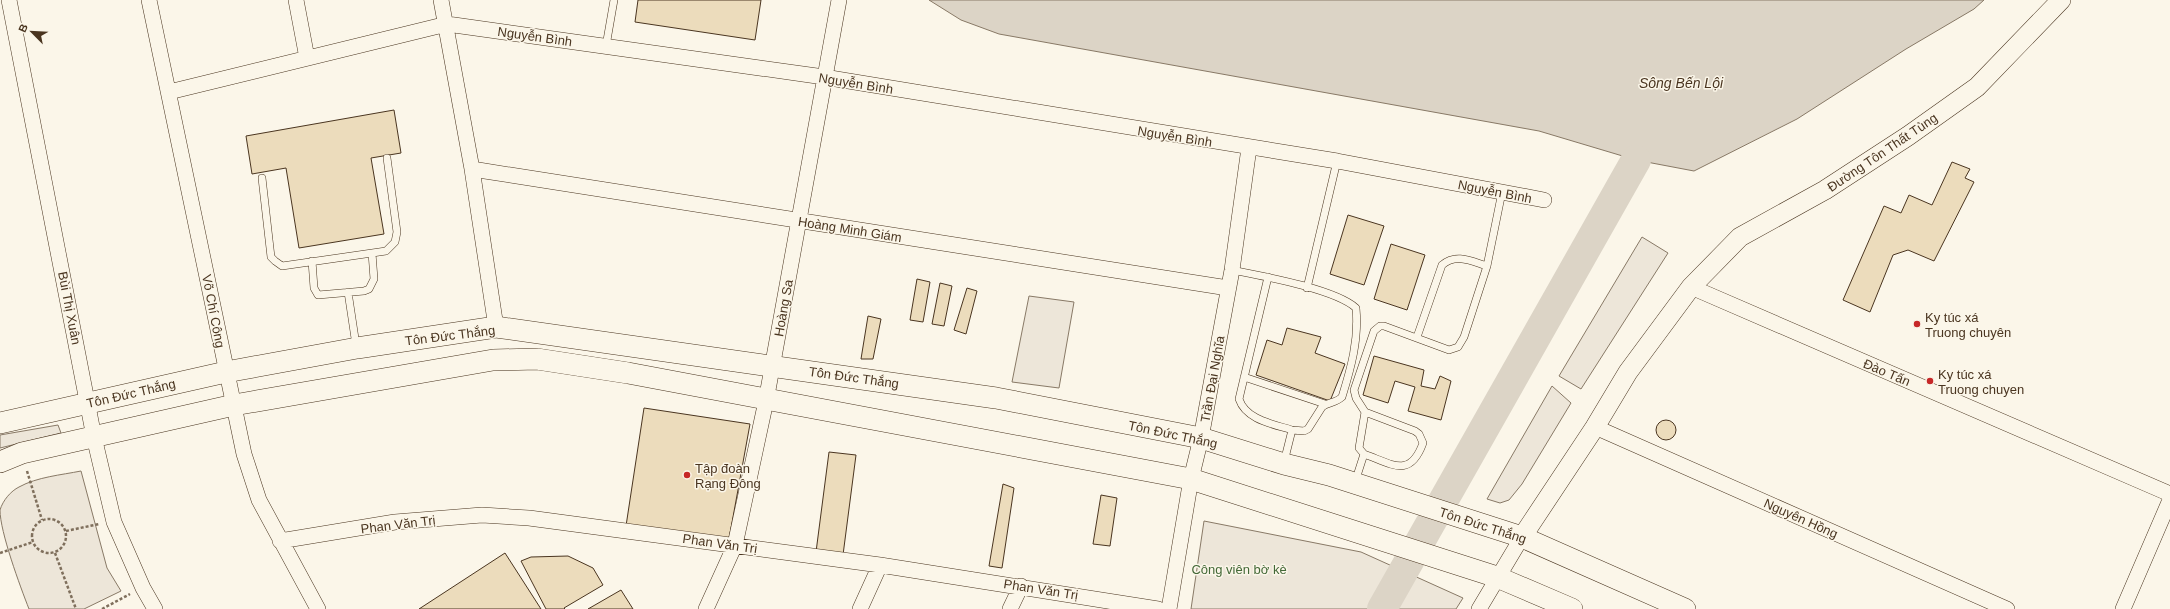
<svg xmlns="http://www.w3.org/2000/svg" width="2170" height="609" font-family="Arial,sans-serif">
	<rect width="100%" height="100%" fill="#fbf6e9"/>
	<!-- green -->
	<path fill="#ede6d9" stroke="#887966" d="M 1642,237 L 1668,253 L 1581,389 L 1559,376 Z
		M 1029,296 L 1074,302 L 1059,388 L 1012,382 Z
		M 1552,386 L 1571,403 L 1522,484 L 1509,500 L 1500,503 L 1487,499 Z
		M 58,425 L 61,433 L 0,448 L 0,435 Z
		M 81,471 L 107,568 L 121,591 L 84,609 L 29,609 C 20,586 0,532 0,510 C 3,500 11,491 19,487 C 37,477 61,475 81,471 Z
		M 1204,521 L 1361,552 L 1463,598 L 1456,609 L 1191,609 Z"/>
	<!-- water -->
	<path fill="#dcd4c6" stroke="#887966" d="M 929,0 L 1984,0 L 1974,9 L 1906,49 L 1797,119 L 1694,171 L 1636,160 L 1539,131 L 999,34 L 961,20 Z"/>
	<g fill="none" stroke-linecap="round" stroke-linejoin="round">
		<!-- river -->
		<path stroke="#dcd4c6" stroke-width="30" d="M 1382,609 L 1636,160"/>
	</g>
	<!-- building -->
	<path fill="#ecdcbc" stroke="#4a3520" d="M 638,0 L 761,0 L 755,40 L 635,22 Z
		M 394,110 L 401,153 L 371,158 L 384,234 L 299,248 L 286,168 L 252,174 L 246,136 Z
		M 1952,162 L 1970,169 L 1965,178 L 1974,182 L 1934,261 L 1908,250 L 1893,255 L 1870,312 L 1843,300 L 1884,206 L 1901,213 L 1909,195 L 1932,205 Z
		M 1348,215 L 1384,226 L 1364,285 L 1330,274 Z
		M 1391,244 L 1425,255 L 1407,310 L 1374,299 Z
		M 917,279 L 930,282 L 923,322 L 910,320 Z
		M 940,283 L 952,286 L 944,326 L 932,324 Z
		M 967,288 L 977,291 L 966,334 L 954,330 Z
		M 868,316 L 881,319 L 873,359 L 861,359 Z
		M 1287,328 L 1321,337 L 1315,353 L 1345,364 L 1330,401 L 1256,375 L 1267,340 L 1282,345 Z
		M 1374,356 L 1424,370 L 1421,386 L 1435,389 L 1440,376 L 1451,381 L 1441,420 L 1408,411 L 1415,387 L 1395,381 L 1388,403 L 1363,395 Z
		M 644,408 L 750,424 L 729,539 L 626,526 Z
		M1656 430a10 10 0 1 1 20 0a10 10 0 1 1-20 0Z
		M 829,452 L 856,455 L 843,555 L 816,552 Z
		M 1003,484 L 1014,488 L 1002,568 L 989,566 Z
		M 1101,495 L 1117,498 L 1110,546 L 1093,544 Z
		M 505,553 L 541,609 L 419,609 Z
		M 568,556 L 593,568 L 603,585 L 564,608 L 565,609 L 546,609 L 521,561 L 531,557 Z
		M 621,590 L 633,609 L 588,609 Z"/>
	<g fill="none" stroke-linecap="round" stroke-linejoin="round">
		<defs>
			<path id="service" d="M 606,46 L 614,0
				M 262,178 L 271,257 L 275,261 L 282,266 L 386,251 L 395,242 L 397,232 L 387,158
				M 312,261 L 314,288 L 318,295 L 364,291 L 369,289 L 374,279 L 372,253
				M 1232,270 C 1262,276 1335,289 1356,308 C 1359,340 1351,368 1342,397 C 1336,403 1328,402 1322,407 L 1308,429 L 1304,431 L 1292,430
				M 1268,277 L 1239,399 C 1246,420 1273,424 1292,430 L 1284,462
				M 1307,288 L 1337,161
				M 348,292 L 356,345
				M 1417,337 L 1442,265 C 1456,253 1471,261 1487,266
				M 1244,377 L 1325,404
				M 1364,454 L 1359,448 L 1365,412 L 1356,398 L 1354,390 L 1374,331 L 1380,326 L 1384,326 L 1449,350 L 1458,347 L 1464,337 L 1487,266 L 1502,192
				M 1355,482 L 1364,454 C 1392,464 1410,479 1423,443 L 1419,434 L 1415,431 L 1365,412"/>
			<path id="minor" d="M 9,0 L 94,437 L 114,522 L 143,588 L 155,609
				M 149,0 L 244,454 L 259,500 L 318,609
				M 296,0 L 307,58
				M 441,0 L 472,169 L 496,327
				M 169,92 L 447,24 L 824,77 L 1337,161 L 1544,200
				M 472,169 L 1228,288
				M 1691,287 L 2170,494
				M 1595,427 L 2007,609
				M 280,541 L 395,522 L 482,515 L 529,518 L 880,565 L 1158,609
				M 706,609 L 735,545 L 766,401 L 839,0
				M 860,609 L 880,565
				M 1010,609 L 1021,586
				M 1169,609 L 1191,479 L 1201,438 L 1232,270 L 1249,148
				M 1479,609 L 1522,537
				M 2123,609 L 2170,500"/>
			<path id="tertiary" d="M 1522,537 L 1595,427 L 1628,372 L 1691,287 L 1740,237 L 1825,190 L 1908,136 L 1977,87 L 2061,0"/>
			<path id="secondary" d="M 0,423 L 226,372 L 357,348 L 496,327 L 996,398 L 1201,438 L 1284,464 L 1329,475 L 1522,537 L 1685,609
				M 0,462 L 22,453 L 234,405 L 493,360 L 537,359 L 628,373 L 1191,479 L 1497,577 L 1572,609"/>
		</defs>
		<!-- service casing -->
		<use href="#service" stroke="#4a3520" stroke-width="8"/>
		<!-- minor casing -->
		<use href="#minor" stroke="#4a3520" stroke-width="16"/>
		<!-- tertiary casing -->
		<use href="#tertiary" stroke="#4a3520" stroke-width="20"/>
		<!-- secondary casing -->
		<use href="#secondary" stroke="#4a3520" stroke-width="22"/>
		<!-- path -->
		<path stroke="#7f6f5c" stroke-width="2.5" stroke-dasharray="3 2" stroke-linecap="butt" d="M 27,471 L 42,520
			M32 536a17 17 0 1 1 34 0a17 17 0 1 1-34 0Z
			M 66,531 L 99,524
			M 0,553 L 33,542
			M 55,553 L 76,609
			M 102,609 L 130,594"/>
		<!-- service -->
		<use href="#service" stroke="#fbf6e9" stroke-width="7"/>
		<!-- minor -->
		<use href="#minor" stroke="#fbf6e9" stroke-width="15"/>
		<!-- tertiary -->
		<use href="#tertiary" stroke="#fbf6e9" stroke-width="19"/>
		<!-- secondary -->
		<use href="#secondary" stroke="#fbf6e9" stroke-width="21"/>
	</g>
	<!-- markers -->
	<g fill="#c62828" stroke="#fbf6e9" stroke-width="1.5">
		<circle cx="1917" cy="324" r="4"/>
		<circle cx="1930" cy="381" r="4"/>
		<circle cx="687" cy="475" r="4"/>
	</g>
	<g text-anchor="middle" stroke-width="3" stroke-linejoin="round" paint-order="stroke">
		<!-- street labels -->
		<g font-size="13" fill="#4a3520" stroke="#fbf6e9">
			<text transform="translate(535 36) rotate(8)" y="5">Nguyễn Bình</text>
			<text transform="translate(856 83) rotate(9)" y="5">Nguyễn Bình</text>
			<text transform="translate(1175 136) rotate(9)" y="5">Nguyễn Bình</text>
			<text transform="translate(1882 152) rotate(-34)" y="5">Đường Tôn Thất Tùng</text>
			<text transform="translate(1495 191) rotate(11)" y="5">Nguyễn Bình</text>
			<text transform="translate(850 229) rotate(9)" y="5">Hoàng Minh Giám</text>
			<text transform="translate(70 308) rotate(79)" y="5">Bùi Thị Xuân</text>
			<text transform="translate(783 308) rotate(-80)" y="5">Hoàng Sa</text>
			<text transform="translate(214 311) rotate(79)" y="5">Võ Chí Công</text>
			<text transform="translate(450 335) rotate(-7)" y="5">Tôn Đức Thắng</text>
			<text transform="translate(1887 372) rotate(23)" y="5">Đào Tấn</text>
			<text transform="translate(854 377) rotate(8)" y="5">Tôn Đức Thắng</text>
			<text transform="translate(1212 379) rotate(-80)" y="5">Trần Đại Nghĩa</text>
			<text transform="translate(131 393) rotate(-13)" y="5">Tôn Đức Thắng</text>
			<text transform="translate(1173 434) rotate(12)" y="5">Tôn Đức Thắng</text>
			<text transform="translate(1801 518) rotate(24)" y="5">Nguyên Hồng</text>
			<text transform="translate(398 524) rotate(-7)" y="5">Phan Văn Trị</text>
			<text transform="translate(1483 525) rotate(18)" y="5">Tôn Đức Thắng</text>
			<text transform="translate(720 543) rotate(8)" y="5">Phan Văn Trị</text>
			<text transform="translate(1041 589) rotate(9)" y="5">Phan Văn Trị</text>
		</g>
		<!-- poi labels -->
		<g font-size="13" fill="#4a3520" stroke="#fbf6e9" text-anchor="start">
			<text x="1925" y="322">Ky túc xá<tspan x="1925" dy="15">Truong chuyên</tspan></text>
			<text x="1938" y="379">Ky túc xá<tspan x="1938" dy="15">Truong chuyen</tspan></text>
			<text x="695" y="473">Tập đoàn<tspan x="695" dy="15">Rạng Đông</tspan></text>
		</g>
		<!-- park labels -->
		<g font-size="13" fill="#436837" stroke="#fbf6e9">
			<text x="1239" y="574">Công viên bờ kè</text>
		</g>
		<!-- water labels -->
		<g font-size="14" font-style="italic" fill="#4a3520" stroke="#fbf6e9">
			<text x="1681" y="88">Sông Bến Lội</text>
		</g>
	</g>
	<!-- north arrow -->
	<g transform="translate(32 32) rotate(294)" stroke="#fbf6e9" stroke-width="3" paint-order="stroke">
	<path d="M0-3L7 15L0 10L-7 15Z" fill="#4a3520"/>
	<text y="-6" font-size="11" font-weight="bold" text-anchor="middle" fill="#4a3520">B</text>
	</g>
</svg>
